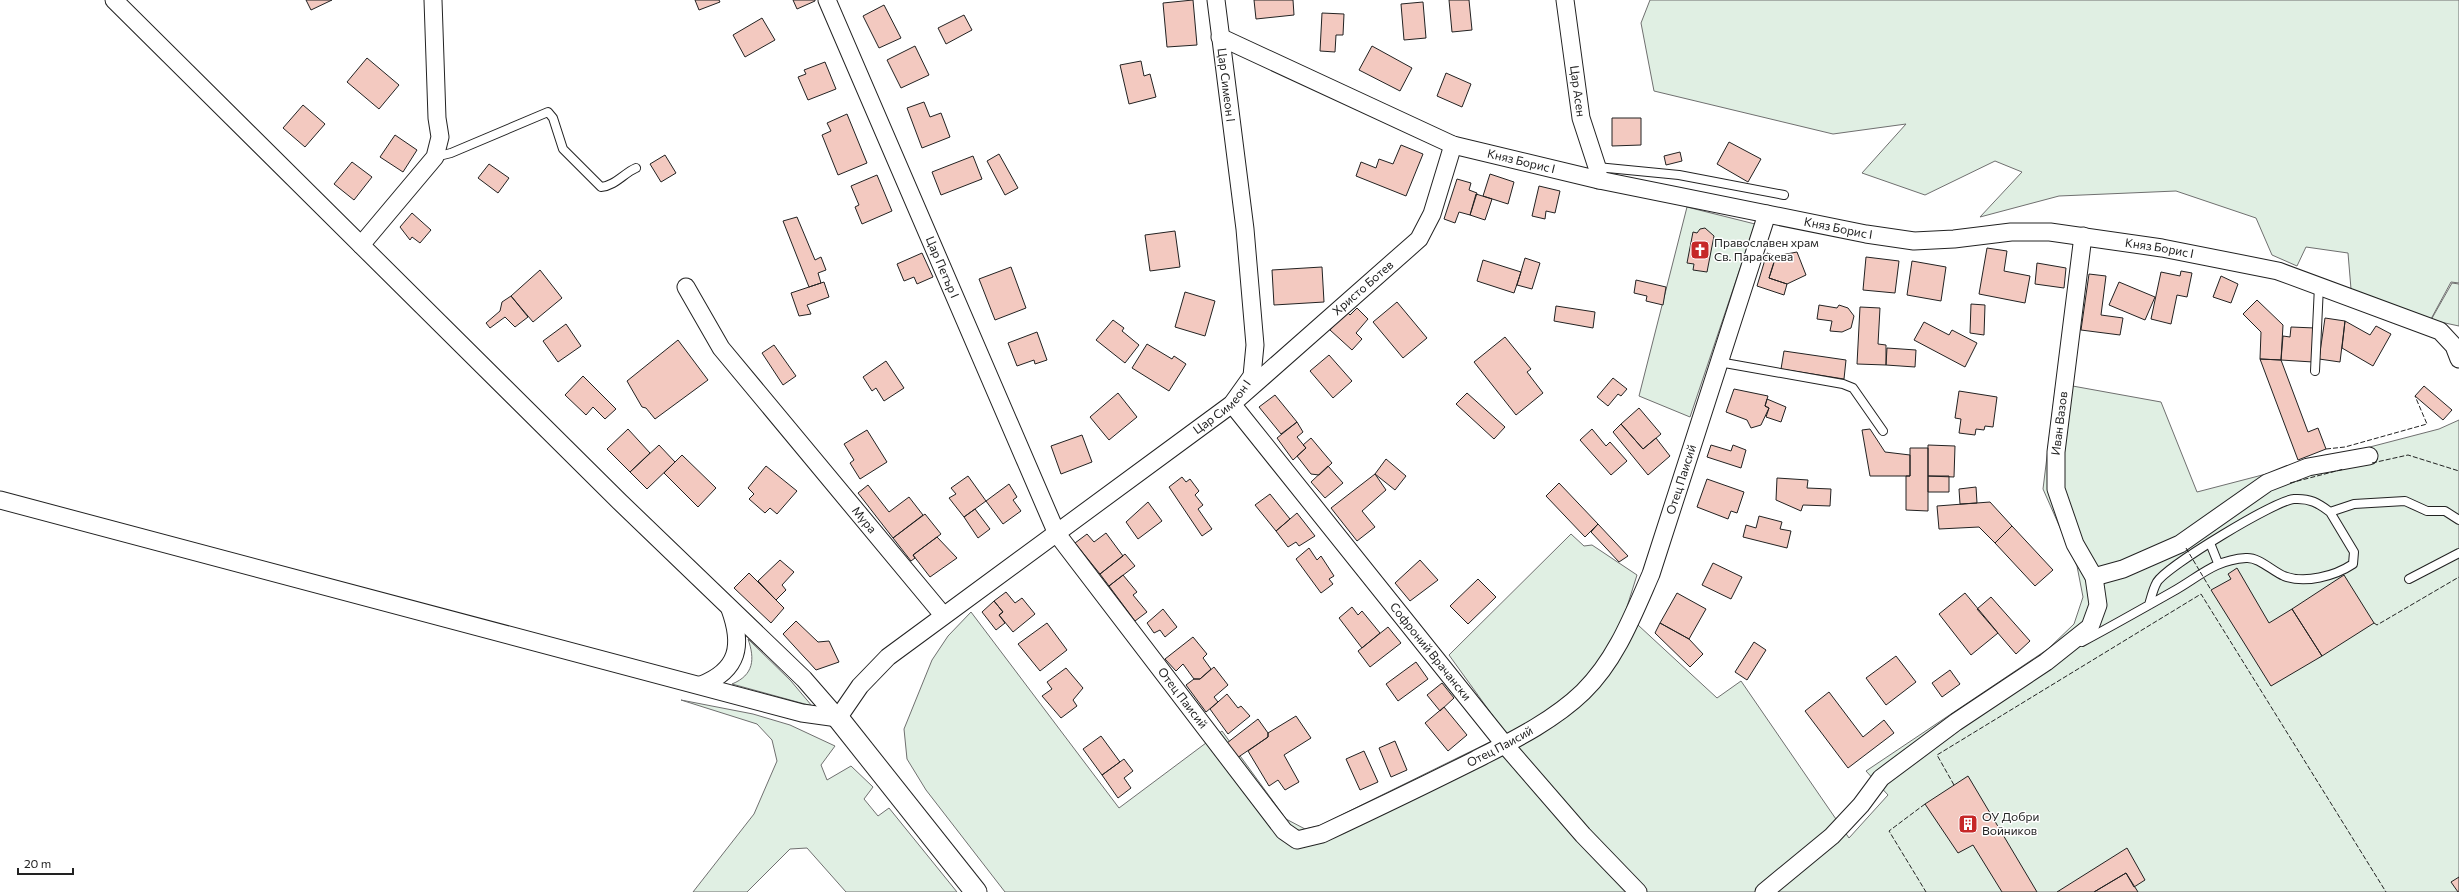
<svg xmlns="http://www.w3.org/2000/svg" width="2459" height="892" font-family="Commissioner,sans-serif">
	<rect width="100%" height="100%" fill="#fff"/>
	<!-- green -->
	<path fill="#e0efe3" stroke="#6f6f6f" d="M 1650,0 L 2459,0 L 2459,283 L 2451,282 L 2431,319 L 2351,289 L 2348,253 L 2306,247 L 2297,266 L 2272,255 L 2256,218 L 2176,191 L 2059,196 L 1980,217 L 2022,172 L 1995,161 L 1925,195 L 1862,173 L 1906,124 L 1833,134 L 1654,91 L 1641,23 Z
		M 1687,207 L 1755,224 L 1690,417 L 1639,396 Z
		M 2452,283 L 2459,284 L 2459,326 L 2431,320 Z
		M 2056,383 L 2161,402 L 2197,492 L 2439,429 L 2459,420 L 2459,892 L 1005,892 L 926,790 L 907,759 L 904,729 L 932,660 L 948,636 L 971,612 L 1119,808 L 1222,731 L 1286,819 L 1305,829 L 1319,826 L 1506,734 L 1449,655 L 1571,534 L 1584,546 L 1592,545 L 1637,575 L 1625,613 L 1717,698 L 1741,681 L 1849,838 L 1888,795 L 1866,771 L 2048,649 L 2074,624 L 2083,597 L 2077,566 L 2043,489 Z
		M 748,639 L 791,681 L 812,706 L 732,684 C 754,675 755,659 748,639 Z
		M 681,700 L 753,714 L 790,725 L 835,746 L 821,765 L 827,780 L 851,766 L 873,787 L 864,799 L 878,816 L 889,808 L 957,892 L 846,892 L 807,848 L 790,849 L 747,892 L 693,892 L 754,814 L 777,761 L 772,740 L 757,724 Z"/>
	<!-- building -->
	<path fill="#f3c9c0" stroke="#222" d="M 306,0 L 332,0 L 311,10 Z
		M 695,0 L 719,0 L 720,2 L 699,10 Z
		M 793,0 L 815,0 L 815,1 L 797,9 Z
		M 1193,0 L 1197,45 L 1167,47 L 1163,3 Z
		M 1254,0 L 1293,0 L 1294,15 L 1256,19 Z
		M 1449,0 L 1469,0 L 1472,30 L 1452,32 Z
		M 1423,2 L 1426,38 L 1404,40 L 1401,4 Z
		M 884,5 L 901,38 L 879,48 L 863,16 Z
		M 1322,13 L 1344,14 L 1343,35 L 1336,35 L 1335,52 L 1320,51 Z
		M 964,15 L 972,30 L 946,44 L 938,28 Z
		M 762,18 L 775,40 L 745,57 L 733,35 Z
		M 915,46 L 929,75 L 901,88 L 887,60 Z
		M 1372,46 L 1412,68 L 1400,91 L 1359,70 Z
		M 367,58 L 399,85 L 379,109 L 347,82 Z
		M 1141,61 L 1144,76 L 1150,74 L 1156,97 L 1129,104 L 1120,65 Z
		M 825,62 L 836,89 L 808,100 L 798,77 L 806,74 L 804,70 Z
		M 1446,73 L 1471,84 L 1462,107 L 1437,96 Z
		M 924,102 L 930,117 L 941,113 L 950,137 L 922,148 L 907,108 Z
		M 303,105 L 325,124 L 305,147 L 283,128 Z
		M 847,114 L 867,163 L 838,175 L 822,135 L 831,131 L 827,123 Z
		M 1612,118 L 1641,118 L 1641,145 L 1612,146 Z
		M 395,135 L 417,150 L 403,172 L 380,157 Z
		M 1729,142 L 1761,159 L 1748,182 L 1717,164 Z
		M 1401,145 L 1423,154 L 1406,196 L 1356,176 L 1361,162 L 1376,168 L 1379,159 L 1393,164 Z
		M 1680,152 L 1682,161 L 1666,165 L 1664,156 Z
		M 999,154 L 1018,188 L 1005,195 L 987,161 Z
		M 665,155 L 676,173 L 661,182 L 650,164 Z
		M 973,156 L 982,179 L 941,195 L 932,172 Z
		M 352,162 L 372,177 L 354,200 L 334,184 Z
		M 489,164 L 509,178 L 498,193 L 478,178 Z
		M 1490,174 L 1514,182 L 1508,204 L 1483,196 Z
		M 877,175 L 892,211 L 862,224 L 855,207 L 859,205 L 851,186 Z
		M 1457,179 L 1471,183 L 1469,190 L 1477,193 L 1470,215 L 1459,212 L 1455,223 L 1444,219 Z
		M 1539,186 L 1560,191 L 1555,213 L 1546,211 L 1545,219 L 1532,216 Z
		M 1476,194 L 1492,199 L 1485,220 L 1470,215 Z
		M 412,213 L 431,230 L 420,243 L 412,237 L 410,240 L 400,227 Z
		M 797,217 L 815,260 L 821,257 L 826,270 L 818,273 L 821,283 L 809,287 L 783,221 Z
		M 1705,228 L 1714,236 L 1707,272 L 1693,270 L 1694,264 L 1687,263 L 1693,232 L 1697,233 L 1700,229 Z
		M 1175,231 L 1180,267 L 1150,271 L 1145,235 Z
		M 1987,248 L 2007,251 L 2004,271 L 2030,276 L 2025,303 L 1979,294 Z
		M 1797,252 L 1806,275 L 1787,284 L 1769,278 L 1776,256 Z
		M 922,253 L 933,277 L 917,284 L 914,277 L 904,281 L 897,264 Z
		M 1767,253 L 1776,256 L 1769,278 L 1787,284 L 1784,295 L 1757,286 Z
		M 1866,257 L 1899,261 L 1895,293 L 1863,290 Z
		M 1525,258 L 1540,263 L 1532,289 L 1517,285 Z
		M 1483,260 L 1521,272 L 1514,293 L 1477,281 Z
		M 1912,261 L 1946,267 L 1941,301 L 1907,295 Z
		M 2037,263 L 2066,268 L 2064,288 L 2035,284 Z
		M 1011,267 L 1026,308 L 995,320 L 979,279 Z
		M 1322,267 L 1324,302 L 1274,305 L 1272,270 Z
		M 540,270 L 562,298 L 533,322 L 511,296 Z
		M 2181,271 L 2192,273 L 2187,297 L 2177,295 L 2171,324 L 2151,319 L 2161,272 L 2180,276 Z
		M 2089,274 L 2106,276 L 2101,315 L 2123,318 L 2120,335 L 2081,330 Z
		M 2221,276 L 2238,284 L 2231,303 L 2213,297 Z
		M 1636,280 L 1666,287 L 1663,305 L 1646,301 L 1647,296 L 1634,293 Z
		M 824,282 L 829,297 L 807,305 L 811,314 L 799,316 L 791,293 Z
		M 2119,282 L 2155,297 L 2145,320 L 2109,305 Z
		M 1185,292 L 1215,301 L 1205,336 L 1175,327 Z
		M 511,296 L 528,317 L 515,327 L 505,317 L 490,328 L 486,323 L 500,311 L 502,302 Z
		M 2257,300 L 2283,325 L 2281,360 L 2260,359 L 2261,332 L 2243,314 Z
		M 1397,302 L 1427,338 L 1403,358 L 1373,322 Z
		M 1971,304 L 1985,305 L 1984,335 L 1970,333 Z
		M 1819,305 L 1837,308 L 1839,305 L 1848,308 L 1854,316 L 1851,328 L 1842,332 L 1830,331 L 1832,321 L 1817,319 Z
		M 1556,306 L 1595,312 L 1593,328 L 1554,321 Z
		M 1860,307 L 1880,308 L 1878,344 L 1886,345 L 1886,365 L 1857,364 Z
		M 1357,308 L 1368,319 L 1356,333 L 1362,339 L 1352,350 L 1330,330 L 1347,312 L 1350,315 Z
		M 2325,318 L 2345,321 L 2340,362 L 2319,359 Z
		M 1113,320 L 1124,328 L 1122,331 L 1139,345 L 1125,363 L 1096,340 Z
		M 2345,321 L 2370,335 L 2376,326 L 2391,334 L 2373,366 L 2342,348 Z
		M 1924,322 L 1949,335 L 1952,330 L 1977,343 L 1965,367 L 1914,340 Z
		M 566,324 L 581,346 L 558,362 L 543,341 Z
		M 2291,327 L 2315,328 L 2313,362 L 2281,360 L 2283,336 L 2290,337 Z
		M 1037,332 L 1047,360 L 1035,364 L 1034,360 L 1017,366 L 1008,343 Z
		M 1505,337 L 1531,369 L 1527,372 L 1543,393 L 1516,415 L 1474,362 Z
		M 678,340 L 708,380 L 655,419 L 646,408 L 642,407 L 627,381 Z
		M 1147,344 L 1172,359 L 1174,356 L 1186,364 L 1169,391 L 1132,368 Z
		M 774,345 L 796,376 L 783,385 L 762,353 Z
		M 1887,348 L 1916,350 L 1915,367 L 1886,365 Z
		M 1784,351 L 1846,360 L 1844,379 L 1781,369 Z
		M 1329,355 L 1352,381 L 1333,398 L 1310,371 Z
		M 2260,359 L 2281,360 L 2308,432 L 2318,428 L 2326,449 L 2298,460 Z
		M 886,361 L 904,388 L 884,401 L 876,388 L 872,391 L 863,377 Z
		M 583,376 L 616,409 L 605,419 L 593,407 L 586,415 L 565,395 Z
		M 1613,378 L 1627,389 L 1621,396 L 1618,394 L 1608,406 L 1597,397 Z
		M 2424,386 L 2452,410 L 2443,420 L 2415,396 Z
		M 1734,389 L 1768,396 L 1765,406 L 1769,408 L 1761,425 L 1751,428 L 1747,420 L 1726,412 Z
		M 1959,391 L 1997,397 L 1993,427 L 1985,426 L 1984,430 L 1976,429 L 1975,435 L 1959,433 L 1961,419 L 1955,418 Z
		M 1118,393 L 1137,417 L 1109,440 L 1090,417 Z
		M 1467,393 L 1505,427 L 1494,439 L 1456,404 Z
		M 1275,395 L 1297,422 L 1281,434 L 1259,407 Z
		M 1767,399 L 1786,407 L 1781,422 L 1766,417 L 1769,408 L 1765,406 Z
		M 1639,408 L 1661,434 L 1643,449 L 1621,424 Z
		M 1297,422 L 1303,432 L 1297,437 L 1306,448 L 1293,460 L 1277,438 Z
		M 1621,424 L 1643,449 L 1656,438 L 1670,456 L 1648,475 L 1613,432 Z
		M 628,429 L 650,453 L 630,472 L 607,449 Z
		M 1592,429 L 1606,446 L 1610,442 L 1627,461 L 1611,475 L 1580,440 Z
		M 1870,429 L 1885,452 L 1910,455 L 1910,476 L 1870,476 L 1862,430 Z
		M 867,430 L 887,462 L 860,479 L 850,463 L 854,460 L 844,444 Z
		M 1082,435 L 1092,462 L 1061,474 L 1051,446 Z
		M 1311,438 L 1332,463 L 1319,475 L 1311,474 L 1297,456 L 1306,448 L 1303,445 Z
		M 659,445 L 675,462 L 647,489 L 630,472 Z
		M 1711,445 L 1731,451 L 1733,445 L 1746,450 L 1741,468 L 1707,457 Z
		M 1928,445 L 1955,446 L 1954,477 L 1928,476 Z
		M 1910,448 L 1928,448 L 1928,511 L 1906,510 L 1906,476 L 1910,476 Z
		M 682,455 L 716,488 L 698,507 L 664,473 Z
		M 1386,459 L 1406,476 L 1395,490 L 1375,474 Z
		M 766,466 L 797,491 L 777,514 L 770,508 L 765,513 L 749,499 L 754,494 L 748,488 Z
		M 1328,466 L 1343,483 L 1325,498 L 1311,482 Z
		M 1375,474 L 1386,490 L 1362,511 L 1375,527 L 1357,541 L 1331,508 Z
		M 968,476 L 986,501 L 964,517 L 949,498 L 956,494 L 951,488 Z
		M 1928,476 L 1949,476 L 1949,492 L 1928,492 Z
		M 1182,477 L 1186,482 L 1190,479 L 1199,491 L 1195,495 L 1203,505 L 1198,509 L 1212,529 L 1202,536 L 1169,487 Z
		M 1777,478 L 1808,480 L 1807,488 L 1831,489 L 1830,506 L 1803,505 L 1801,511 L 1776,500 Z
		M 1707,479 L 1744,492 L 1737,513 L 1731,511 L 1728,519 L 1697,507 Z
		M 1559,483 L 1598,524 L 1585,537 L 1546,496 Z
		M 1009,484 L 1017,497 L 1013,500 L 1021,511 L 1003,524 L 986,501 Z
		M 868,485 L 889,512 L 909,497 L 923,515 L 893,538 L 858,493 Z
		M 1976,487 L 1977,503 L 1960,504 L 1959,489 Z
		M 1270,494 L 1290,519 L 1276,531 L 1255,505 Z
		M 1148,502 L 1162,521 L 1138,539 L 1126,522 Z
		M 1990,502 L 2012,526 L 1995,543 L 1979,527 L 1939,529 L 1937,506 Z
		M 975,509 L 990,529 L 978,538 L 964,517 Z
		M 1297,513 L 1315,536 L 1299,546 L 1296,542 L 1288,547 L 1276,531 Z
		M 925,514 L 941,534 L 913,555 L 915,558 L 911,561 L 893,538 Z
		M 1759,516 L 1782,522 L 1780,529 L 1791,531 L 1787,548 L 1743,537 L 1746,525 L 1756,528 Z
		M 1598,524 L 1628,556 L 1619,562 L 1591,532 Z
		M 2012,526 L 2053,570 L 2035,586 L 1995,543 Z
		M 1106,533 L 1123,556 L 1100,574 L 1075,543 L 1087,534 L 1094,542 Z
		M 937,537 L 957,558 L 930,577 L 913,555 Z
		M 1309,548 L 1317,560 L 1321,556 L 1334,576 L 1329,579 L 1333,584 L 1321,593 L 1296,559 Z
		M 1125,554 L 1135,566 L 1109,586 L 1100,574 Z
		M 780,560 L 794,572 L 782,585 L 786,590 L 776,600 L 758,581 Z
		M 1420,560 L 1438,580 L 1410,601 L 1395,583 Z
		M 1713,563 L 1742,577 L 1731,599 L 1702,585 Z
		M 2237,568 L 2269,623 L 2292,609 L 2322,656 L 2271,686 L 2211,590 L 2231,579 L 2228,574 Z
		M 749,573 L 784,608 L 771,623 L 734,588 Z
		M 1123,575 L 1137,592 L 1133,595 L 1147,612 L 1135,621 L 1109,586 Z
		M 2344,575 L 2374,623 L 2322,656 L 2292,609 Z
		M 1478,579 L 1496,597 L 1468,624 L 1450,606 Z
		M 1006,592 L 1015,603 L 1022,598 L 1035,614 L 1013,632 L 999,615 L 1003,612 L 994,601 Z
		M 1677,593 L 1706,609 L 1689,639 L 1660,623 Z
		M 1965,593 L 1998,633 L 1971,655 L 1939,614 Z
		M 1991,597 L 2030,641 L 2016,654 L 1977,609 Z
		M 994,601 L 1003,612 L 999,615 L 1005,623 L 996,630 L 982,612 Z
		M 1352,607 L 1358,615 L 1362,611 L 1380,633 L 1362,648 L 1339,618 Z
		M 1163,609 L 1177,627 L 1165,637 L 1160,630 L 1154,633 L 1147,623 Z
		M 796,621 L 818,642 L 829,641 L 839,662 L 816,670 L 783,634 Z
		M 1047,623 L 1067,650 L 1040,671 L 1018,644 Z
		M 1660,623 L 1689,639 L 1703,654 L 1690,667 L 1655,633 Z
		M 1388,627 L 1401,643 L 1370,667 L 1358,651 Z
		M 1193,637 L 1207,654 L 1203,658 L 1211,669 L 1200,679 L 1194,679 L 1183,664 L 1176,671 L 1165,659 Z
		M 1754,642 L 1766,650 L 1747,680 L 1735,672 Z
		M 1896,656 L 1916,682 L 1886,705 L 1866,678 Z
		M 1416,662 L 1428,679 L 1398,701 L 1386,684 Z
		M 1214,667 L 1228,685 L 1214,697 L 1218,702 L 1206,712 L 1186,685 L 1194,679 L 1200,679 Z
		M 1066,668 L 1083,688 L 1073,700 L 1077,706 L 1061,718 L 1042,696 L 1052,689 L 1047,682 Z
		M 1950,670 L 1960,684 L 1942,697 L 1932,683 Z
		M 1442,683 L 1454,698 L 1440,711 L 1427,695 Z
		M 1829,692 L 1863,737 L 1884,720 L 1894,733 L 1848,768 L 1805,711 Z
		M 1227,694 L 1238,708 L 1241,706 L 1250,716 L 1228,734 L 1210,709 Z
		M 1444,707 L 1467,735 L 1448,751 L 1425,723 Z
		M 1296,716 L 1311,738 L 1284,755 L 1299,782 L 1285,790 L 1278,780 L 1269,786 L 1248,751 L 1268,737 L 1268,733 Z
		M 1258,719 L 1268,733 L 1268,737 L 1237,758 L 1227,743 Z
		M 1101,736 L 1120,762 L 1102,775 L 1083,749 Z
		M 1395,741 L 1407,770 L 1391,777 L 1379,748 Z
		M 1364,751 L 1378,782 L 1360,790 L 1346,759 Z
		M 1124,759 L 1133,771 L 1124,778 L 1131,788 L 1118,798 L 1102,775 Z
		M 1968,776 L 2037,892 L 2002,892 L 1973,845 L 1958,853 L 1925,804 Z
		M 2127,848 L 2145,880 L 2134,887 L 2126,873 L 2094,892 L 2057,892 Z
		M 2126,873 L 2138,892 L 2094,892 Z
		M 2459,877 L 2459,892 L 2458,892 L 2451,882 Z"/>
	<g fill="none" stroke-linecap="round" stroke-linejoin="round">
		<defs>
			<path id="service" d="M 435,157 L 451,153 L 548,112 L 553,118 L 563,149 L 601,187 C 615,186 624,173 636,168
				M 1597,167 L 1679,175 L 1784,195
				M 1719,362 L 1843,384 L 1853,388 L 1883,431
				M 2315,371 L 2319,286
				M 2210,543 L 2218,563
				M 2409,579 L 2459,553
				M 2149,605 C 2151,598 2153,589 2157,582 C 2167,566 2276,500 2294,499 C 2310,498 2318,503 2330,512 L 2354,504 L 2405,501 L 2427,511 L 2445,511 L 2459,520
				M 2082,642 C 2112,626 2142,609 2172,592 C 2199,577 2214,560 2246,558 C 2259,557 2272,571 2284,576 C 2305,584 2335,576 2353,564 L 2354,552 L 2330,512"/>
			<g id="minor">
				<path d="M 114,0 L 620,502 L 804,679 L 838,718"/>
				<path id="s1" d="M 827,0 L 1057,534 L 1284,831 L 1297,840 L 1322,834 C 1373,810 1425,785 1475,760 C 1512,741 1553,721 1583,692 C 1616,660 1633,615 1651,574 L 1767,214"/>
				<path id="s2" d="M 1565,0 L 1581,118 L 1597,167 L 1599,180"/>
				<path id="s3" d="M 1220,37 L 1453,145 L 1599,180 L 1866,234 L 1914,241 L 1954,239 L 2011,232 L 2050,232 L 2162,248 L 2278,271 L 2440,331 L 2454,346 L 2459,359"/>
				<path id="s4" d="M 1453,145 L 1432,214 L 1419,239 L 1232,404 L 1505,745 L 1583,835 L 1638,892"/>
				<path d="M 361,245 L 435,157 L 440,137 L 437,118 L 433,0"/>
				<path id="s5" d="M 686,287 L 721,348 L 943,615"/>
				<path d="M 0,500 L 802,713 L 838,718"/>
				<path d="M 2094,577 L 2123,569 L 2180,544 L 2267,483 L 2308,467 L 2369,456"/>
				<path d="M 701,685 C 739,670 743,645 730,609"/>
				<path id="s6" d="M 838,718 L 860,686 L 888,657 L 1232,404 L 1252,376 L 1255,345 L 1245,229 L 1216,0"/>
				<path id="s7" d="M 1764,892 L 1832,836 L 1861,805 L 1881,778 L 1956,722 L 2046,662 L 2090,627 L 2098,605 L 2094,577 L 2075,544 L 2056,489 L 2056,452 L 2083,236"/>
			</g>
			<path id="tertiary" d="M 838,718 L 976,892"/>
		</defs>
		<!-- service casing -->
		<use href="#service" stroke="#222" stroke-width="10"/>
		<!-- minor casing -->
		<use href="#minor" stroke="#222" stroke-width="19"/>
		<!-- tertiary casing -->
		<use href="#tertiary" stroke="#222" stroke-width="23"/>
		<!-- service -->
		<use href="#service" stroke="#fff" stroke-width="8"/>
		<!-- minor -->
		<use href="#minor" stroke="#fff" stroke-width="17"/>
		<!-- tertiary -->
		<use href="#tertiary" stroke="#fff" stroke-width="21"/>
		<!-- fence -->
		<path stroke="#222" stroke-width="1" stroke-dasharray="5 2" stroke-linecap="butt" d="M 2326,449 L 2345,447 L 2427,424 L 2415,396
			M 2372,463 L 2408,455 L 2459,471
			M 2290,483 L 2344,469
			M 2186,548 L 2211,590
			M 2374,623 L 2377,625 L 2459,577
			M 1954,785 L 1937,755 L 2201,594 L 2386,892
			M 1925,804 L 1889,831 L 1926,892"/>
	</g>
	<!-- icons -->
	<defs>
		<symbol id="church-square" viewBox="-11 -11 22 22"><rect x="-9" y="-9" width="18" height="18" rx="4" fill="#c62828" stroke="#fff"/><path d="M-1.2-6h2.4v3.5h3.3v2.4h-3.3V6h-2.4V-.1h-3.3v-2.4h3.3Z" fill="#fff"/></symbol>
		<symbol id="building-square" viewBox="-11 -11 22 22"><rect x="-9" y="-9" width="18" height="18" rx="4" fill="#c62828" stroke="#fff"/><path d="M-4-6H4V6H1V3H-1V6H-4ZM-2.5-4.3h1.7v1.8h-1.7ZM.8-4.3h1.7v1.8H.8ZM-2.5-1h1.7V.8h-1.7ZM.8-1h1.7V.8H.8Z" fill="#fff"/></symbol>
	</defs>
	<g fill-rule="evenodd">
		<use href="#church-square" x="1689" y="239" width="22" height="22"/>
		<use href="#building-square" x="1957" y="813" width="22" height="22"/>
	</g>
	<g text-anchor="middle" stroke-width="3" stroke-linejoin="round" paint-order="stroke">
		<!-- street labels -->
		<g font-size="12" fill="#222" stroke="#fff">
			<text transform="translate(1226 85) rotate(83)" y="4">Цар Симеон I</text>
			<text dy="4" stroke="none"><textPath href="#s2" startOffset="92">Цар Асен</textPath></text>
			<text dy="4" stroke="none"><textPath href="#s3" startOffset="327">Княз Борис I</textPath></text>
			<text dy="4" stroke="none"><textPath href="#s3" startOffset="651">Княз Борис I</textPath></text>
			<text dy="4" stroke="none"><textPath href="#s3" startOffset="975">Княз Борис I</textPath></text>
			<text dy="4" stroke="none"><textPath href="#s1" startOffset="291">Цар Петър I</textPath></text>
			<text transform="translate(1363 288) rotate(-41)" y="4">Христо Ботев</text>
			<text dy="4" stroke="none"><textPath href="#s6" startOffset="497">Цар Симеон I</textPath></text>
			<text dy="4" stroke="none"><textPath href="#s7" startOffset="636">Иван Вазов</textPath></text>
			<text dy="4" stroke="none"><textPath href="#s1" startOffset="1531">Отец Паисий</textPath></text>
			<text dy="4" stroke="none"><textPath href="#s5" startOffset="294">Мура</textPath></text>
			<text dy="4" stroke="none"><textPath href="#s4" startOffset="667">Софроний Врачански</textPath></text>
			<text dy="4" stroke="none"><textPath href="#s1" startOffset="788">Отец Паисий</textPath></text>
			<text dy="4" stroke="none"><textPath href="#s1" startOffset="1195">Отец Паисий</textPath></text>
		</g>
		<!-- poi labels -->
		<g font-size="12" fill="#222" stroke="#fff" text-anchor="start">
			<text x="1714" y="247">Православен храм<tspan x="1714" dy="14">Св. Параскева</tspan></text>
			<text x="1982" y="821">ОУ Добри<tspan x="1982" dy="14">Войников</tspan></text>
		</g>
	</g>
	<!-- scale -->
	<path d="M18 868v6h55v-6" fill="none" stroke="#222222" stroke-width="2"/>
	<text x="24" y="868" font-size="12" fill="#222222" stroke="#ffffff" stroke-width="3" paint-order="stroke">20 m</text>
</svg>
